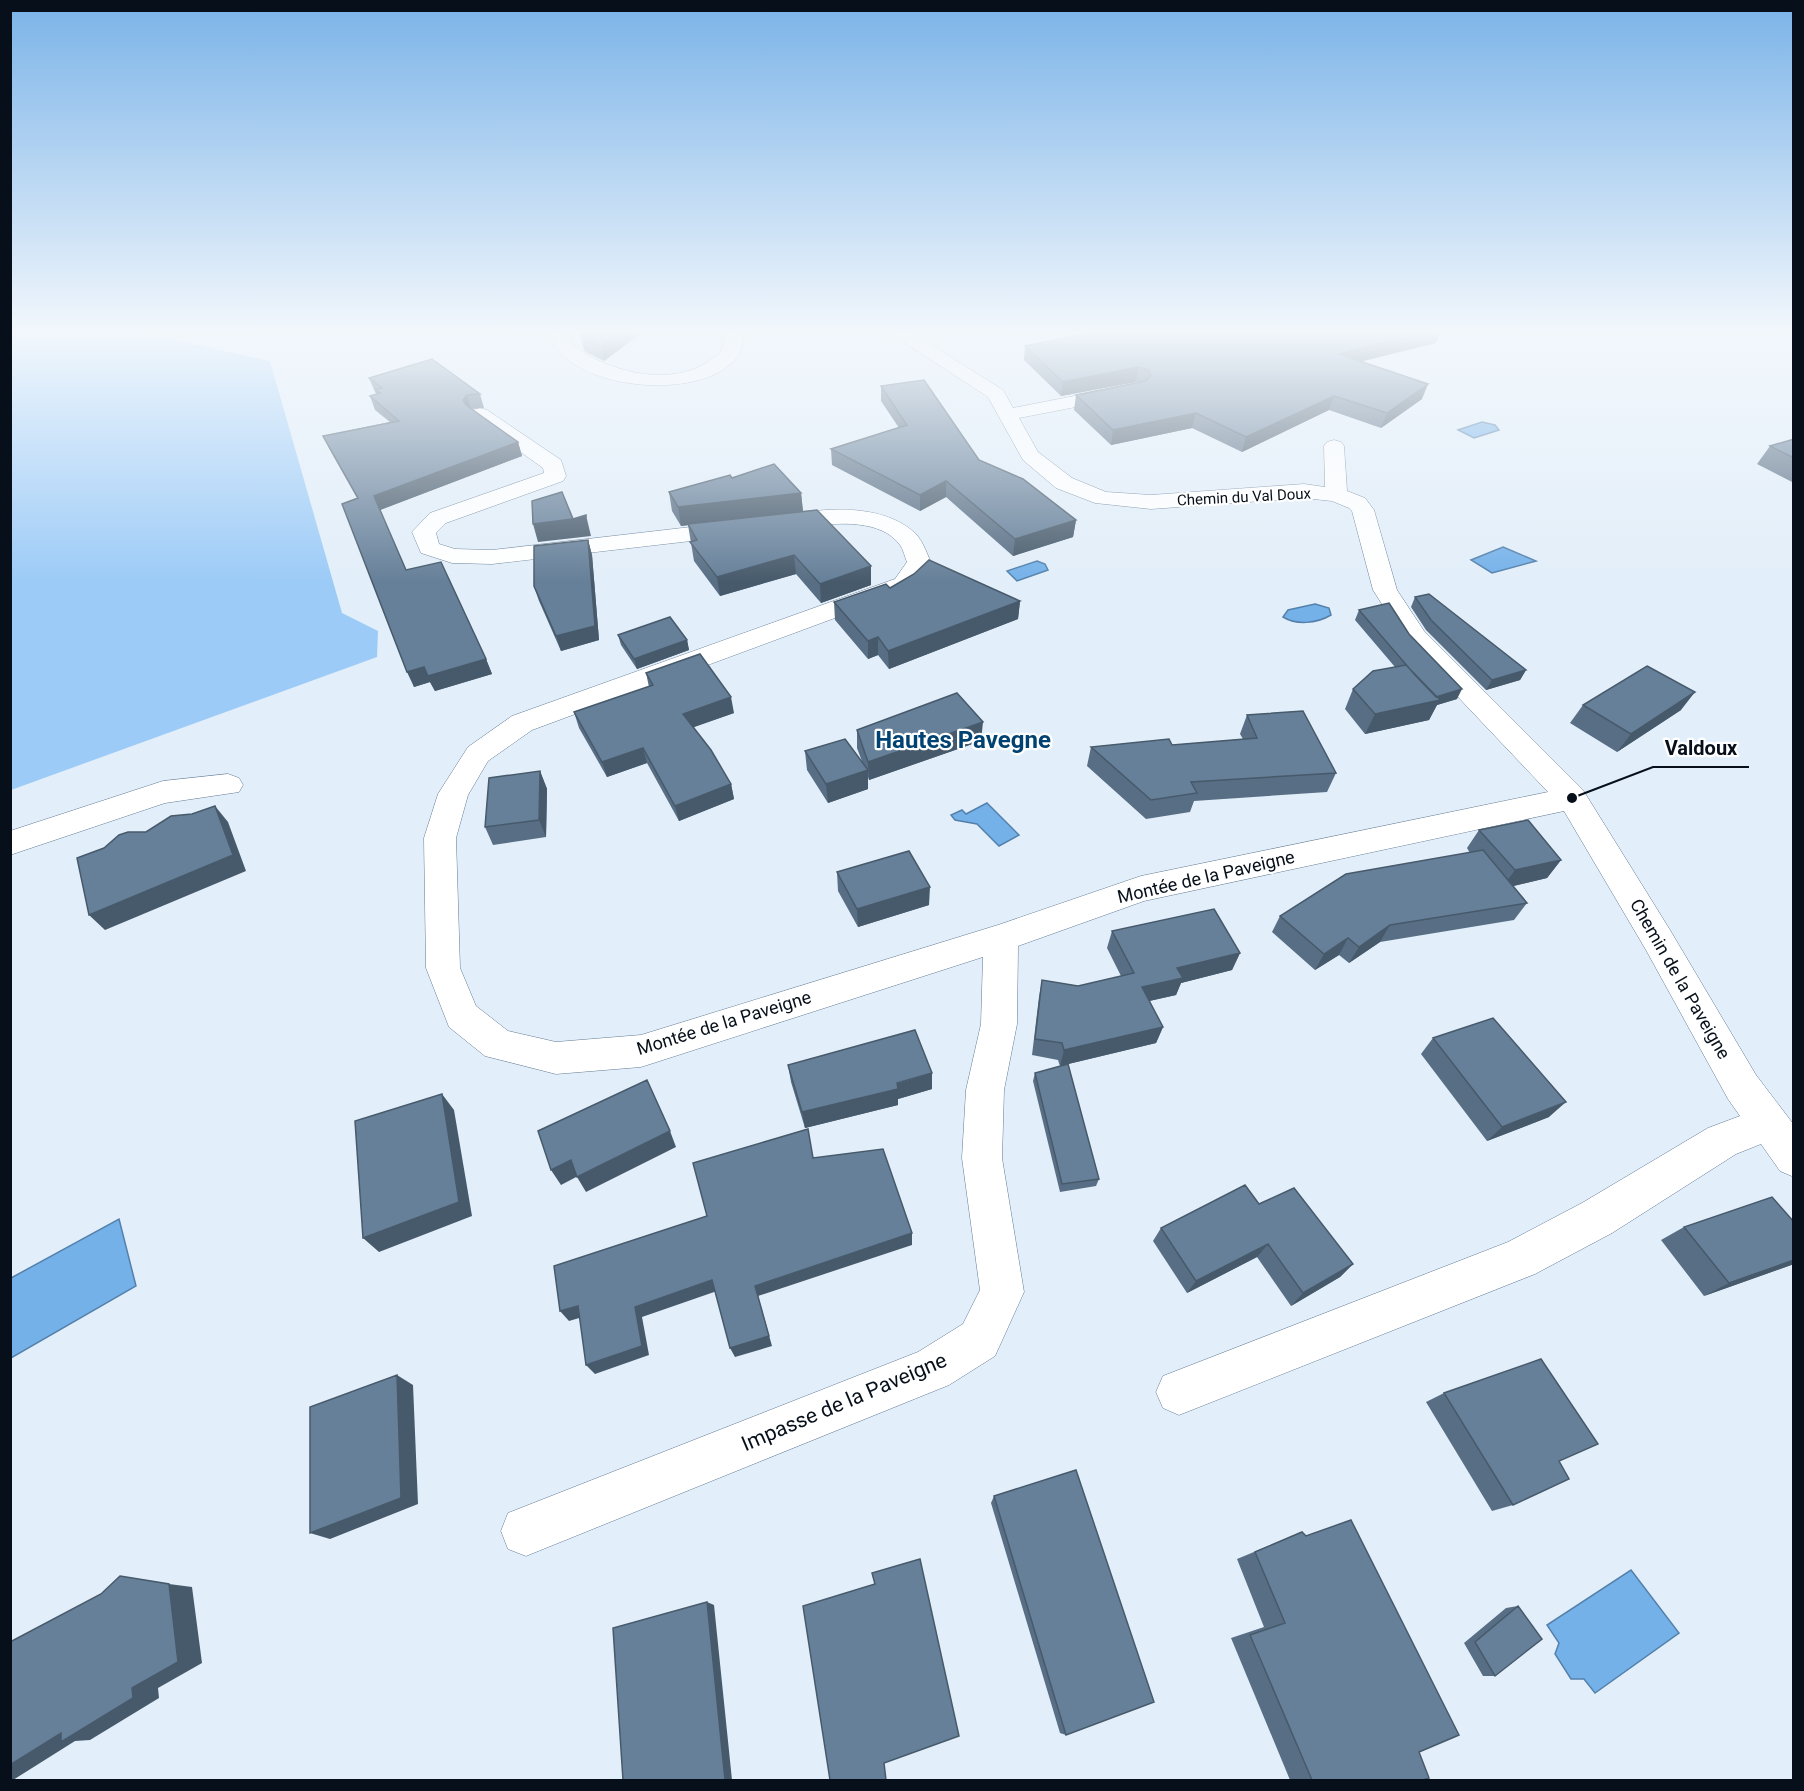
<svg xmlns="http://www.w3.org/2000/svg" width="1804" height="1791" font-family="Roboto,sans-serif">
	<rect width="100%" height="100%" fill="#e2eef9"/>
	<!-- green -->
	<path fill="#9ccbf7" d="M 11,331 L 150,331 L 147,334 L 270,361 L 342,613 L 378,631 L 377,657 L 11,790 Z"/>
	<!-- water -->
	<path fill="#75b1e9" stroke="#5481ab" stroke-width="1.5" d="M 1482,422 L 1495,425 L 1499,430 L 1474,438 L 1458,430 Z
		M 1503,547 L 1536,561 L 1492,573 L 1471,560 Z
		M 1037,561 L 1045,564 L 1048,570 L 1017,581 L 1007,571 Z
		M 1315,604 L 1329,608 L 1331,615 C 1316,624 1296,625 1283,617 L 1288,610 Z
		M 987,803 L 1019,835 L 999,846 L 977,824 L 955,820 L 951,815 L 962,810 L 966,814 Z
		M 119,1219 L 136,1286 L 11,1358 L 11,1278 Z
		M 1631,1570 L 1679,1633 L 1595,1693 L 1584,1679 L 1571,1679 L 1555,1654 L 1559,1643 L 1547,1625 Z"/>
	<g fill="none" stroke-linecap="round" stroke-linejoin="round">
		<defs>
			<path id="minor" d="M 549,331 L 567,331 C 570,346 583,353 595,359 C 635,378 686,385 721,352 L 726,331 L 744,331 C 742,339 743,347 739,354 C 708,405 560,391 549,331 Z
				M 887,331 L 909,331 L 1003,390 L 1013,408 L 1120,387 L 1127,389 L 1130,393 L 1127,397 L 1019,418 L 1038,452 L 1072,478 L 1106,492 L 1151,495 L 1304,484 L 1325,487 L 1324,446 L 1327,442 L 1334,440 L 1341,442 L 1344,446 L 1347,491 L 1365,498 L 1374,510 L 1397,590 L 1424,631 L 1583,790 L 1670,930 L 1756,1075 L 1794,1125 L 1794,1177 L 1780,1171 L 1761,1144 L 1736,1154 L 1612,1233 L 1535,1274 L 1179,1415 L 1163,1408 L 1156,1392 L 1163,1376 L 1508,1242 L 1582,1203 L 1708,1128 L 1740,1116 L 1728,1099 L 1646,950 L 1564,811 L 1144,901 L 1018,946 L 1017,1024 L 1004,1090 L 1002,1158 L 1024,1292 L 995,1356 L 949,1385 L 526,1556 L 508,1549 L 501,1531 L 508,1513 L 918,1352 L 963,1324 L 980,1290 L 962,1158 L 966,1090 L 981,1024 L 983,957 L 641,1067 L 556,1074 L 485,1056 L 449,1027 L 426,968 L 424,838 L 438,794 L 468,747 L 512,716 L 895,579 L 907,562 C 905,557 903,549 900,545 C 881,519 838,523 811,526 C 799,528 786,531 774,528 L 771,523 L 774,518 C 816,508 880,501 915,533 C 923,541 926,552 931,562 L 913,589 L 532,730 L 488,761 L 468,795 L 456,838 L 460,968 L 476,1006 L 508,1031 L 556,1042 L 641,1035 L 998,925 L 1141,876 L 1548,792 L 1406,642 L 1373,590 L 1352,511 L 1349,508 L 1332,501 L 1304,498 L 1151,509 L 1095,503 L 1056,488 L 1023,460 L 988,397 Z
				M 480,408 L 487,410 L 561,460 L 566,476 L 563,481 L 446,523 L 436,533 L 439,544 L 455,549 L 492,550 L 734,522 L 742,524 L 746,529 L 742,534 L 734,536 L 492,564 L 452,563 L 421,553 L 412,532 L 430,513 L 544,473 L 543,468 L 473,418 L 470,414 L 473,410 Z
				M 228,774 L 239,778 L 243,785 L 239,792 L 165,803 L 10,855 L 10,831 L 163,781 Z"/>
		</defs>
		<!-- minor casing -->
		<use href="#minor" stroke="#637c95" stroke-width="1"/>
		<!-- minor -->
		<use href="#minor" fill="#fff" fill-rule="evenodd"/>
	</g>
	<!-- wall -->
	<path fill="#586e84" d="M 585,331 L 644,331 L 604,361 L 584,351 L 581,336 Z
		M 1101,331 L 1440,331 L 1436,343 L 1362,361 L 1422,399 L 1381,428 L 1329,410 L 1242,452 L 1192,428 L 1111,445 L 1074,410 L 1076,395 L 1139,383 L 1136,382 L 1061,396 L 1024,360 L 1025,346 Z
		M 369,378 L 480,394 L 484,408 L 471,409 L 518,442 L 522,456 L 380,510 L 406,570 L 486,659 L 492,674 L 435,691 L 430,682 L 414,687 L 357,498 L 330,450 L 323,436 L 390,422 L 375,410 L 370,396 L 377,394 L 375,392 Z
		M 881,386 L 979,460 L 1076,520 L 1073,537 L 1013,556 L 946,497 L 920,511 L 832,465 L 831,449 L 899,428 L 881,401 Z
		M 1794,439 L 1794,483 L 1757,464 L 1770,446 Z
		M 732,478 L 801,493 L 803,511 L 871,566 L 871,585 L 821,603 L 796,574 L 720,596 L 694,561 L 688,525 L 681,526 L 672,511 L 669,492 Z
		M 588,540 L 592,555 L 599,640 L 561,651 L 539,601 L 534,586 Z
		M 890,588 L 1020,601 L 1018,619 L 889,669 L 878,655 L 868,659 L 835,620 L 834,602 Z
		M 1415,597 L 1526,670 L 1520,680 L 1486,690 L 1426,630 L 1411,607 Z
		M 1359,610 L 1409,634 L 1457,699 L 1437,705 L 1429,720 L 1365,734 L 1345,709 L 1353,689 L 1395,667 L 1355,620 Z
		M 618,635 L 687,640 L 689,650 L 637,669 L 621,645 Z
		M 646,673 L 734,713 L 693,727 L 731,784 L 734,799 L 679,821 L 647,763 L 607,777 L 579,728 L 574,712 L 649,687 Z
		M 1583,705 L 1681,710 L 1617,752 L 1570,723 Z
		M 1247,715 L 1336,773 L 1327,792 L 1194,801 L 1190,812 L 1146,819 L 1087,766 L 1091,747 L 1172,745 L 1243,739 L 1240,734 Z
		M 857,730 L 981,741 L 869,780 L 868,777 L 868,789 L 828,803 L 807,770 L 805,751 L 863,764 L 857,748 Z
		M 540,771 L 547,789 L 546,837 L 493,845 L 485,827 Z
		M 1479,830 L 1561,860 L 1547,878 L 1513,886 L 1527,903 L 1514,920 L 1380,942 L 1349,963 L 1339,955 L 1315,970 L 1272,932 L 1280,916 L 1470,853 L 1467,848 Z
		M 837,872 L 929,905 L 858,927 L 838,891 Z
		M 1112,931 L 1240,953 L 1232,970 L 1181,983 L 1176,995 L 1149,1001 L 1163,1027 L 1156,1043 L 1068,1064 L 1099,1179 L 1096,1186 L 1060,1192 L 1033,1081 L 1035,1073 L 1060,1066 L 1058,1060 L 1032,1055 L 1039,997 L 1042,980 L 1078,986 L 1121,976 L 1107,948 Z
		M 1433,1038 L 1549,1117 L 1487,1141 L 1421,1054 Z
		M 788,1065 L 932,1089 L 898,1099 L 898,1105 L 805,1128 L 791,1082 Z
		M 1259,1204 L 1353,1264 L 1340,1277 L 1291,1306 L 1257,1257 L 1187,1293 L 1153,1241 L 1161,1228 Z
		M 1794,1222 L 1794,1264 L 1704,1296 L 1661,1240 L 1684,1227 Z
		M 1444,1393 L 1559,1461 L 1513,1505 L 1492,1511 L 1426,1402 Z
		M 994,1496 L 1066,1735 L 1060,1733 L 991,1503 Z
		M 1302,1532 L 1419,1752 L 1423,1780 L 1290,1780 L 1231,1638 L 1264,1627 L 1237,1559 Z
		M 1518,1606 L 1495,1676 L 1483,1676 L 1464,1643 L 1506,1608 Z"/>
	<!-- shaded-wall -->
	<path fill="#475a6b" d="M 621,331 L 644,331 L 604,361 L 601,346 Z
		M 1429,331 L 1440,331 L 1436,343 L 1335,368 L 1339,354 Z
		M 1138,367 L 1136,382 L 1061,396 L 1063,382 Z
		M 1428,384 L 1422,399 L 1381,428 L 1387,413 Z
		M 467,395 L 471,409 L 468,414 L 463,400 Z
		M 1334,396 L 1329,410 L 1242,452 L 1246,437 Z
		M 1196,413 L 1192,428 L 1111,445 L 1113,430 Z
		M 518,442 L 522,456 L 380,510 L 374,496 Z
		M 946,481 L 946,497 L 920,511 L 920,495 Z
		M 801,493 L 803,512 L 681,526 L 678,507 Z
		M 586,515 L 591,536 L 538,542 L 533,524 L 586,517 Z
		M 1076,520 L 1073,537 L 1013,556 L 1015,539 Z
		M 588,540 L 592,555 L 599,640 L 561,651 L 556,636 Z
		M 794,555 L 796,574 L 720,596 L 717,577 Z
		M 871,566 L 871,585 L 821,603 L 820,584 Z
		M 1020,601 L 1018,619 L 889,669 L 888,651 Z
		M 878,637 L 878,655 L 868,659 L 868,641 Z
		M 687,640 L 689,650 L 637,669 L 634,659 Z
		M 486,659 L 492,674 L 435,691 L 430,682 L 414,687 L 407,672 L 424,667 Z
		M 1526,670 L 1520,680 L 1486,690 L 1492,680 Z
		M 1462,689 L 1457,699 L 1437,705 L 1429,720 L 1365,734 L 1375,714 Z
		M 1695,692 L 1681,710 L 1617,752 L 1631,734 Z
		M 731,697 L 734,713 L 686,730 L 683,714 Z
		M 983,722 L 981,741 L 869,780 L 868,762 Z
		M 643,748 L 647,763 L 607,777 L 602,762 Z
		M 868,770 L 868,789 L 828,803 L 826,784 Z
		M 540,771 L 547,789 L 546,837 L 539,820 Z
		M 731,784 L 734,799 L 679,821 L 675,806 Z
		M 215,806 L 228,822 L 246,871 L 105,930 L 89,915 Z
		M 1561,860 L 1547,878 L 1501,889 L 1515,870 Z
		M 930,887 L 929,905 L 858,927 L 857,909 Z
		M 1390,925 L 1380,942 L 1349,963 L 1359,947 Z
		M 1348,938 L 1339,955 L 1315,970 L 1324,954 Z
		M 1240,953 L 1232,970 L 1181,983 L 1176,995 L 1136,1004 L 1142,987 L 1177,968 Z
		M 1163,1027 L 1156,1043 L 1060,1066 L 1064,1050 Z
		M 932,1073 L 932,1089 L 898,1099 L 898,1105 L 805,1128 L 802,1112 Z
		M 442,1094 L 454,1110 L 472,1216 L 379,1252 L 363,1238 Z
		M 1566,1102 L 1549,1117 L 1487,1141 L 1502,1127 Z
		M 670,1131 L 676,1147 L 586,1192 L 577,1177 Z
		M 571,1160 L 580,1175 L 561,1185 L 551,1170 Z
		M 912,1233 L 912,1245 L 758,1296 L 772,1346 L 735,1357 L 730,1348 L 755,1286 Z
		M 1268,1244 L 1257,1257 L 1187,1293 L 1196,1281 Z
		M 1794,1260 L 1794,1264 L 1704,1296 L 1729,1283 Z
		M 1353,1264 L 1340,1277 L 1291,1306 L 1303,1293 Z
		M 712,1280 L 717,1291 L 642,1317 L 649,1355 L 595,1374 L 586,1365 L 635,1307 Z
		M 578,1306 L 586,1316 L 569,1321 L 560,1311 Z
		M 397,1375 L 413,1385 L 418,1504 L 330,1539 L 310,1533 Z
		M 169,1584 L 192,1587 L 202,1663 L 158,1688 L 159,1698 L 90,1740 L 75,1741 L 13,1780 L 10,1780 L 10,1765 L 132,1688 Z
		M 707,1602 L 714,1605 L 732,1780 L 725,1780 Z"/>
	<!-- building -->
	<path fill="#668099" stroke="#475a6b" stroke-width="1.5" d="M 585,331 L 621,331 L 601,346 L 581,336 Z
		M 1101,331 L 1429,331 L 1339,354 L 1428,384 L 1387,413 L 1334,396 L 1246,437 L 1196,413 L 1113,430 L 1076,395 L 1146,381 L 1151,375 L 1148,370 L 1138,367 L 1063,382 L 1025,346 Z
		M 432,359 L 480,394 L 467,395 L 463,400 L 466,405 L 518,442 L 374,496 L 406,570 L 441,562 L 486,659 L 428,676 L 424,667 L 407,672 L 342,504 L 358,498 L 323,436 L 399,421 L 370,396 L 380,393 L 376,390 L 382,388 L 369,378 Z
		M 924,380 L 979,460 L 1023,479 L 1076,520 L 1015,539 L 946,481 L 920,495 L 831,449 L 907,425 L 881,386 Z
		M 1794,439 L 1794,458 L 1770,446 Z
		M 774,464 L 801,493 L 678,507 L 669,492 L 730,475 L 732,478 Z
		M 562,492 L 573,519 L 533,524 L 532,501 Z
		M 817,510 L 871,566 L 820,584 L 794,555 L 717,577 L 690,542 L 697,540 L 688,524 Z
		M 586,515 L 586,517 L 573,519 Z
		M 588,540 L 595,626 L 556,636 L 534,586 L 534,546 Z
		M 929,560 L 1020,601 L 888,651 L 878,637 L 868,641 L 834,602 L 886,584 L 890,588 L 914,574 Z
		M 1429,594 L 1526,670 L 1492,680 L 1431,620 L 1415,597 Z
		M 1389,603 L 1409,634 L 1462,689 L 1436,697 L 1415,675 L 1359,610 Z
		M 670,617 L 687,640 L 634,659 L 618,635 Z
		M 700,654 L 731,697 L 683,714 L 711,750 L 731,784 L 675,806 L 643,748 L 602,762 L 574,712 L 653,685 L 646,673 Z
		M 1406,665 L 1440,700 L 1375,714 L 1353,689 L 1373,671 Z
		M 1647,666 L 1695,692 L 1631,734 L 1583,705 Z
		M 957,693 L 983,722 L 868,762 L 857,730 Z
		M 1303,711 L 1336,773 L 1191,782 L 1197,793 L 1151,800 L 1091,747 L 1169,739 L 1172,745 L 1257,738 L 1247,715 Z
		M 845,739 L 868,770 L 826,784 L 805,751 Z
		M 540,771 L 539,820 L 485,827 L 489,778 Z
		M 215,806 L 233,855 L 89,915 L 77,858 L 104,848 L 119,835 L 128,832 L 146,832 L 171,816 L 192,814 Z
		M 1528,820 L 1561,860 L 1515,870 L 1479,830 Z
		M 1483,850 L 1527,903 L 1390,925 L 1359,947 L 1348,938 L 1324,954 L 1280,916 L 1346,874 Z
		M 909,851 L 930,887 L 857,909 L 837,872 Z
		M 1214,909 L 1240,953 L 1177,968 L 1183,978 L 1142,987 L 1163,1027 L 1064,1050 L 1062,1043 L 1035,1039 L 1042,980 L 1078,986 L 1134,973 L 1112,931 Z
		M 1493,1018 L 1566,1102 L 1502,1127 L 1433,1038 Z
		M 915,1030 L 932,1073 L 897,1083 L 898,1089 L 802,1112 L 788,1065 Z
		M 1068,1064 L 1099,1179 L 1062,1184 L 1035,1073 Z
		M 647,1080 L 670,1131 L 577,1177 L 571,1160 L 551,1170 L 538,1131 Z
		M 442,1094 L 459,1202 L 363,1238 L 355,1121 Z
		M 808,1129 L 813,1158 L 883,1149 L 912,1233 L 755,1286 L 769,1336 L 730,1348 L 712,1280 L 635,1307 L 642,1346 L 586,1365 L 578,1306 L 560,1311 L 554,1266 L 707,1216 L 693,1163 Z
		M 1245,1185 L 1259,1204 L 1294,1188 L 1353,1264 L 1303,1293 L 1268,1244 L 1196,1281 L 1161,1228 Z
		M 1772,1197 L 1794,1222 L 1794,1260 L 1729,1283 L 1684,1227 Z
		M 1541,1359 L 1598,1444 L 1559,1461 L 1569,1479 L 1513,1505 L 1444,1393 Z
		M 397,1375 L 401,1498 L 310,1533 L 310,1407 Z
		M 1076,1470 L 1154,1702 L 1066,1735 L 994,1496 Z
		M 1351,1520 L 1459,1735 L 1419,1752 L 1429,1778 L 1423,1780 L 1312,1780 L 1250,1635 L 1285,1623 L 1255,1552 L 1302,1532 L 1306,1536 Z
		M 920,1559 L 959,1736 L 884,1763 L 886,1780 L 830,1780 L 803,1606 L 875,1584 L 872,1573 Z
		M 120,1576 L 169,1584 L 178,1662 L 132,1688 L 133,1698 L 61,1742 L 61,1733 L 10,1765 L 10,1642 L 101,1594 Z
		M 707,1602 L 725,1780 L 623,1780 L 613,1628 Z
		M 1518,1606 L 1542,1639 L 1495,1676 L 1475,1642 Z"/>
	<!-- sky -->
	<linearGradient id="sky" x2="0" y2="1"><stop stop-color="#7ab3e8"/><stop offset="0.57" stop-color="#f2f7fc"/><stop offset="1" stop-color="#f2f7fc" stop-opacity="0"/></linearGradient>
	<rect width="1804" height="582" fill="url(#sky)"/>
	<g text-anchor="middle" stroke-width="4.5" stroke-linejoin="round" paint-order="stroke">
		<!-- far-street labels -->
		<g font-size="15" fill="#07101a" stroke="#fff">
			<text transform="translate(1244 497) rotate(-3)" y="5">Chemin du Val Doux</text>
		</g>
		<!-- street labels -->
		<g font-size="18" fill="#07101a" stroke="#fff">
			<text transform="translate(1206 877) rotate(-13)" y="6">Montée de la Paveigne</text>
			<text transform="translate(1680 979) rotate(60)" y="6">Chemin de la Paveigne</text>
			<text transform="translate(724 1023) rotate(-17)" y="6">Montée de la Paveigne</text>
		</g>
		<!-- near-street labels -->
		<g font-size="21" fill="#07101a" stroke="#fff">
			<text transform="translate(844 1402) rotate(-23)" y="7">Impasse de la Paveigne</text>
		</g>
		<!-- district labels -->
		<g font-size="24" font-weight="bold" fill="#004271" stroke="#fff">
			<text x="963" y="748">Hautes Pavegne</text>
		</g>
	</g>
	<!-- callouts -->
	<path fill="none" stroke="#07101a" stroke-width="2" d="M1572 798L1653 767H1749"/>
	<circle fill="#07101a" stroke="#fff" stroke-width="2" cx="1572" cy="798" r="6"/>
	<g font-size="20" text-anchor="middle" font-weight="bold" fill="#07101a" stroke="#fff" stroke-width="4.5" stroke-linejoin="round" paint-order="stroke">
		<text x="1701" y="755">Valdoux</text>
	</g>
	<!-- border -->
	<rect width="1804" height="1791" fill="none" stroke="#07101a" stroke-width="24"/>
</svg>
